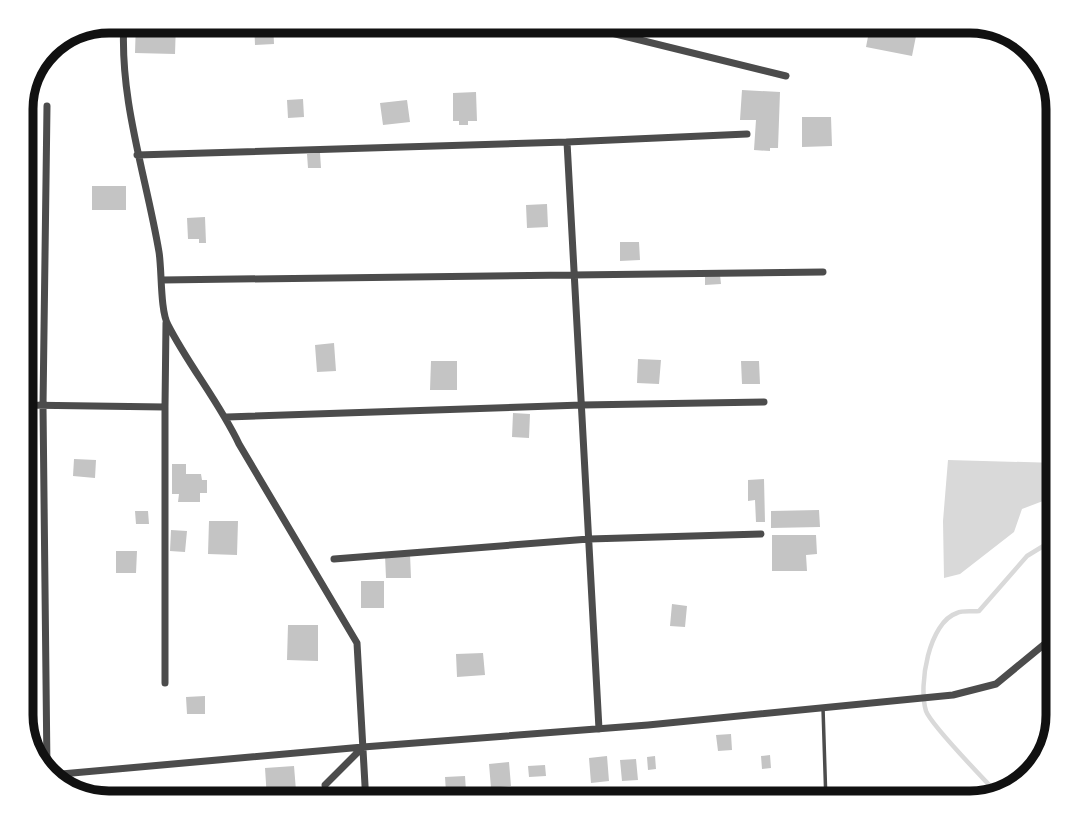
<svg xmlns="http://www.w3.org/2000/svg" width="1079" height="824" font-family="'Noto Sans',sans-serif">
	<rect width="100%" height="100%" fill="#fff"/>
	<!-- water -->
	<path fill="#d9d9d9" d="M 948,460 L 1058,463 L 1058,481 L 1043,501 L 1022,509 L 1014,532 L 960,574 L 944,578 L 943,521 Z"/>
	<g fill="none" stroke-linecap="round" stroke-linejoin="round">
		<!-- stream -->
		<path stroke="#d9d9d9" stroke-width="4.5" d="M 997,797 L 994,790 C 981,776 931,725 926,711 C 918,685 929,622 957,613 C 963,610 973,612 979,611 L 1027,556 L 1058,537"/>
	</g>
	<!-- building -->
	<path fill="#c4c4c4" d="M 136,21 L 176,22 L 175,54 L 135,53 Z
		M 254,21 L 273,21 L 274,44 L 255,45 Z
		M 871,21 L 919,21 L 912,56 L 866,47 Z
		M 742,90 L 780,92 L 778,148 L 770,148 L 770,151 L 754,150 L 756,120 L 740,120 Z
		M 476,92 L 477,121 L 468,121 L 468,125 L 459,125 L 459,121 L 453,121 L 453,93 Z
		M 303,99 L 304,117 L 288,118 L 287,100 Z
		M 407,100 L 410,122 L 383,125 L 380,103 Z
		M 802,117 L 831,117 L 832,146 L 802,147 Z
		M 320,153 L 321,168 L 308,168 L 307,154 Z
		M 92,186 L 126,186 L 126,210 L 92,210 Z
		M 547,204 L 548,227 L 527,228 L 526,205 Z
		M 205,217 L 206,243 L 199,243 L 199,239 L 188,239 L 187,218 Z
		M 620,242 L 639,242 L 640,260 L 620,261 Z
		M 705,275 L 720,275 L 721,284 L 705,285 Z
		M 334,343 L 336,371 L 317,372 L 315,345 Z
		M 638,359 L 661,360 L 659,384 L 637,383 Z
		M 431,361 L 457,361 L 457,390 L 430,390 Z
		M 741,361 L 759,361 L 760,384 L 742,384 Z
		M 513,413 L 530,414 L 529,438 L 512,437 Z
		M 74,459 L 96,460 L 95,478 L 73,476 Z
		M 172,464 L 186,464 L 186,474 L 201,474 L 202,480 L 207,480 L 207,493 L 200,493 L 200,502 L 178,502 L 179,494 L 172,494 Z
		M 21,470 L 32,471 L 31,491 L 21,490 Z
		M 764,479 L 765,522 L 756,522 L 755,500 L 748,501 L 748,480 Z
		M 819,510 L 820,527 L 771,528 L 771,511 Z
		M 135,511 L 148,511 L 149,524 L 136,524 Z
		M 209,521 L 238,521 L 237,555 L 208,554 Z
		M 171,530 L 187,531 L 185,552 L 170,551 Z
		M 772,535 L 816,535 L 817,554 L 806,555 L 807,571 L 772,571 Z
		M 116,551 L 137,551 L 136,573 L 116,573 Z
		M 410,554 L 411,578 L 386,578 L 385,555 Z
		M 361,581 L 384,581 L 384,608 L 361,608 Z
		M 672,604 L 687,606 L 685,627 L 670,626 Z
		M 288,625 L 318,625 L 318,661 L 287,660 Z
		M 483,653 L 485,675 L 457,677 L 456,654 Z
		M 205,696 L 205,714 L 187,714 L 186,697 Z
		M 731,734 L 732,750 L 718,751 L 716,735 Z
		M 770,755 L 771,768 L 762,769 L 761,756 Z
		M 607,756 L 609,781 L 591,783 L 589,758 Z
		M 655,756 L 656,769 L 648,770 L 647,757 Z
		M 636,759 L 638,780 L 622,781 L 620,760 Z
		M 509,762 L 511,786 L 491,788 L 489,764 Z
		M 545,765 L 546,776 L 529,777 L 528,766 Z
		M 294,766 L 297,803 L 271,803 L 271,799 L 267,799 L 265,768 Z
		M 465,776 L 466,791 L 446,792 L 445,777 Z
		M 781,795 L 782,803 L 765,803 L 764,796 Z"/>
	<g fill="none" stroke-linecap="round" stroke-linejoin="round">
		<!-- service -->
		<path stroke="#4c4c4c" stroke-width="3.5" d="M 823,708 L 826,803"/>
		<!-- minor -->
		<path stroke="#4c4c4c" stroke-width="7" d="M 124,21 C 119,100 146,175 159,252 C 162,270 160,310 168,325 C 189,366 219,402 239,444 L 357,643 L 366,803
			M 563,21 L 786,76
			M 47,106 L 43,406 L 47,770
			M 137,155 L 567,142
			M 162,280 L 823,272
			M 21,405 L 165,407 L 166,323
			M 227,417 L 582,405 L 764,402
			M 334,559 L 589,539 L 761,534
			M 165,683 L 165,407
			M 599,729 L 567,142 L 747,134
			M 50,775 L 363,747 L 648,725 L 953,695 L 996,684 L 1058,633
			M 328,803 L 325,785 L 363,747"/>
	</g>
	<!-- crop -->
	<path d="M0 0H1079V824H0ZM109 33H970A76 76 0 0 1 1046 109V715A76 76 0 0 1 970 791H109A76 76 0 0 1 33 715V109A76 76 0 0 1 109 33Z" fill="#fff" fill-rule="evenodd"/>
	<path fill="none" stroke="#111" stroke-width="9" d="M109 33H970A76 76 0 0 1 1046 109V715A76 76 0 0 1 970 791H109A76 76 0 0 1 33 715V109A76 76 0 0 1 109 33Z"/>
</svg>
